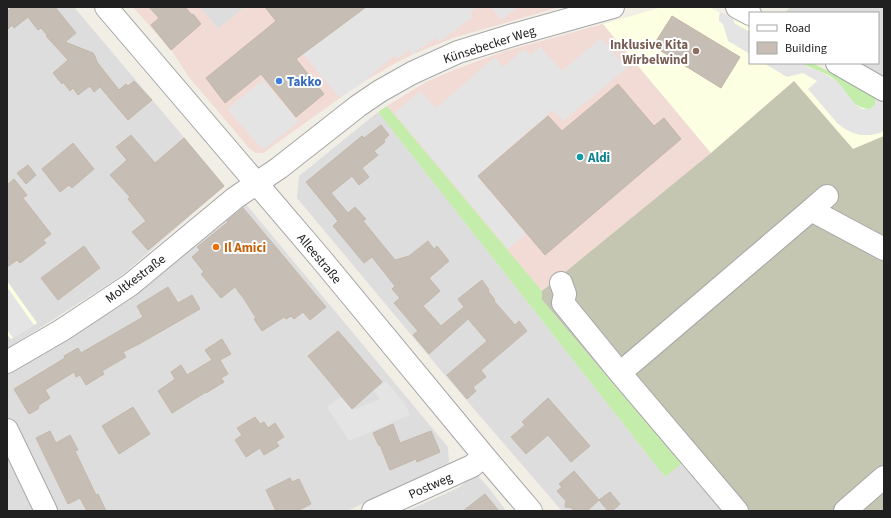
<svg xmlns="http://www.w3.org/2000/svg" width="891" height="518" font-family="'Source Sans 3',sans-serif">
	<rect width="100%" height="100%" fill="#f1eee6"/>
	<!-- residential -->
	<path fill="#dedddd" d="M 7,7 L 74,7 L 225,186 L 121,276 L 7,349 L 7,334 L 11,339 L 37,323 L 7,281 Z
		M 200,7 L 245,7 L 218,29 Z
		M 790,7 L 884,7 L 884,82 L 849,63 L 878,63 L 878,13 L 784,13 Z
		M 378,112 L 665,477 L 681,464 L 722,511 L 562,511 L 443,373 L 297,198 L 299,176 Z
		M 245,203 L 448,447 L 449,463 L 347,511 L 7,511 L 7,375 L 128,301 Z
		M 476,474 L 488,487 L 506,511 L 407,511 L 458,488 Z"/>
	<!-- commercial -->
	<path fill="#f2dad5" d="M 133,7 L 200,7 L 218,29 L 245,7 L 560,7 L 453,38 L 413,54 L 394,64 L 358,85 L 263,153 L 256,153 L 249,148 L 189,77 L 172,51 Z
		M 603,24 L 711,153 L 542,291 L 387,106 L 426,82 L 454,70 L 505,51 Z"/>
	<!-- education -->
	<path fill="#fcffe1" d="M 662,7 L 709,7 L 750,28 L 750,63 L 813,63 L 884,102 L 884,136 L 853,149 L 794,81 L 711,153 L 603,24 Z
		M 7,281 L 37,323 L 11,339 L 7,334 Z"/>
	<!-- construction -->
	<path fill="#c4c6b1" d="M 794,81 L 853,149 L 884,136 L 884,511 L 749,511 L 696,449 L 681,464 L 542,300 L 542,291 L 711,153 Z"/>
	<!-- grass -->
	<path fill="#c4ecab" d="M 801,63 L 813,63 L 876,98 L 875,105 L 870,109 C 851,108 849,94 837,82 C 828,72 813,70 801,63 Z
		M 387,106 L 542,291 L 542,300 L 681,464 L 665,477 L 378,112 Z"/>
	<!-- parking -->
	<path fill="#e4e4e4" d="M 367,7 L 477,7 L 470,13 L 473,17 L 439,42 L 436,38 L 412,54 L 409,50 L 398,58 L 394,56 L 359,85 L 340,98 L 303,54 Z
		M 491,7 L 518,7 L 501,20 Z
		M 720,12 L 734,19 L 734,23 L 750,32 L 750,54 L 728,41 L 723,24 L 719,21 L 719,17 Z
		M 601,38 L 627,68 L 563,121 L 553,110 L 477,176 L 526,234 L 508,249 L 394,113 L 421,91 L 436,108 L 495,57 L 503,67 L 524,49 L 530,55 L 540,47 L 562,71 Z
		M 764,63 L 801,63 L 808,67 L 819,71 L 837,81 L 855,104 L 862,109 L 870,109 L 875,105 L 876,98 L 884,102 L 884,130 L 880,133 L 871,135 L 861,135 L 853,133 L 845,129 L 837,123 L 808,89 L 817,81 L 803,73 L 787,77 Z
		M 263,80 L 299,122 L 263,150 L 227,109 Z
		M 7,287 L 34,325 L 13,338 L 7,330 Z
		M 386,381 L 405,404 L 410,415 L 349,441 L 327,407 L 341,397 L 353,410 L 380,399 L 374,391 Z"/>
	<!-- building -->
	<path fill="#c6beb5" stroke="#c3b7a8" d="M 12,7 L 55,7 L 76,33 L 65,42 L 93,53 L 95,56 L 97,62 L 119,90 L 126,84 L 128,86 L 134,81 L 152,100 L 128,120 L 100,87 L 94,92 L 90,86 L 78,95 L 73,88 L 70,91 L 63,82 L 62,84 L 53,73 L 68,60 L 46,36 L 48,36 L 41,28 L 38,30 L 28,17 L 14,28 L 12,25 L 7,30 L 7,12 Z
		M 149,7 L 185,7 L 192,15 L 193,14 L 201,24 L 171,50 L 151,25 L 159,18 Z
		M 265,7 L 366,7 L 296,59 L 324,94 L 296,117 L 261,74 L 225,103 L 206,78 L 276,21 Z
		M 672,16 L 740,57 L 721,88 L 653,46 Z
		M 618,84 L 654,126 L 664,118 L 681,139 L 545,255 L 478,176 L 548,116 L 562,131 Z
		M 381,125 L 389,135 L 384,140 L 385,142 L 374,151 L 378,155 L 362,168 L 369,177 L 359,185 L 352,176 L 331,193 L 348,213 L 355,207 L 366,219 L 363,221 L 395,260 L 409,256 L 428,241 L 434,249 L 437,246 L 449,261 L 429,278 L 440,291 L 423,306 L 441,326 L 464,307 L 458,299 L 482,280 L 489,290 L 488,291 L 495,300 L 494,301 L 515,325 L 519,321 L 527,331 L 481,370 L 486,377 L 473,387 L 476,391 L 467,399 L 447,375 L 487,341 L 468,319 L 429,354 L 413,335 L 418,331 L 394,303 L 400,298 L 392,289 L 395,286 L 372,257 L 364,263 L 333,226 L 338,221 L 306,182 L 362,136 L 364,138 Z
		M 131,135 L 155,163 L 184,138 L 224,186 L 148,250 L 132,232 L 146,221 L 128,199 L 130,197 L 110,175 L 127,160 L 116,147 Z
		M 73,143 L 94,169 L 72,188 L 69,185 L 60,192 L 42,169 Z
		M 28,165 L 36,175 L 26,184 L 17,173 Z
		M 14,179 L 27,195 L 23,198 L 51,234 L 43,240 L 46,243 L 20,263 L 17,260 L 7,267 L 7,185 Z
		M 243,208 L 326,307 L 310,320 L 303,312 L 294,319 L 291,316 L 286,319 L 284,317 L 262,331 L 254,319 L 256,318 L 244,299 L 235,287 L 221,298 L 201,274 L 204,272 L 192,257 L 200,250 L 197,247 L 228,222 L 227,221 Z
		M 84,246 L 100,268 L 58,300 L 41,278 Z
		M 168,287 L 178,303 L 192,295 L 200,309 L 139,344 L 123,352 L 126,357 L 102,371 L 104,374 L 86,385 L 80,375 L 76,377 L 74,372 L 45,390 L 50,398 L 39,405 L 38,409 L 29,414 L 14,389 L 65,358 L 64,356 L 78,348 L 81,353 L 143,317 L 137,306 Z
		M 338,331 L 382,382 L 352,409 L 308,356 Z
		M 222,339 L 231,354 L 220,360 L 228,374 L 221,378 L 224,382 L 206,393 L 206,392 L 172,413 L 158,391 L 175,379 L 171,372 L 181,365 L 187,375 L 212,360 L 205,350 Z
		M 548,398 L 590,446 L 571,462 L 548,435 L 526,454 L 511,437 L 525,425 L 522,422 Z
		M 133,407 L 150,434 L 119,454 L 102,426 Z
		M 255,417 L 260,424 L 264,422 L 268,428 L 275,423 L 284,437 L 276,442 L 279,446 L 264,455 L 260,448 L 246,457 L 235,440 L 242,435 L 237,428 Z
		M 393,424 L 400,443 L 431,431 L 440,452 L 417,462 L 416,459 L 390,470 L 380,445 L 379,446 L 373,433 Z
		M 50,431 L 56,443 L 70,435 L 78,450 L 75,451 L 96,495 L 98,494 L 106,511 L 87,511 L 80,498 L 68,504 L 36,438 Z
		M 574,471 L 599,500 L 587,511 L 574,511 L 572,508 L 565,507 L 566,501 L 557,491 L 562,487 L 559,484 Z
		M 290,478 L 292,482 L 299,479 L 311,504 L 297,511 L 276,511 L 266,490 Z
		M 610,492 L 620,504 L 612,511 L 608,511 L 599,500 Z
		M 485,494 L 499,511 L 463,511 Z"/>
	<g fill="none" stroke-linecap="round" stroke-linejoin="round">
		<defs>
			<path id="minor" d="M 106,7 L 322,260 L 484,456 L 531,511
				M 737,7 L 750,14
				M 837,63 L 884,90
				M 811,210 L 827,196
				M 561,283 L 565,294 L 563,303 L 620,373 L 737,511
				M 7,362 L 62,330 L 130,285 L 235,198 L 279,168 L 358,106 L 380,91 L 412,73 L 458,52 L 513,35 L 613,7
				M 620,373 L 811,210 L 884,249
				M 7,430 L 46,511
				M 373,511 L 472,466 L 484,456
				M 845,511 L 884,477"/>
		</defs>
		<!-- minor casing -->
		<use href="#minor" stroke="#a7a7a7" stroke-width="24"/>
		<!-- minor -->
		<use href="#minor" stroke="#fff" stroke-width="22"/>
	</g>
	<!-- markers -->
	<circle fill="#8d6e63" stroke="#fff" stroke-width="1.5" cx="696" cy="51" r="4"/>
	<circle fill="#3f7fe0" stroke="#fff" stroke-width="1.5" cx="279" cy="81" r="4"/>
	<circle fill="#0f9aa8" stroke="#fff" stroke-width="1.5" cx="580" cy="157" r="4"/>
	<circle fill="#e8710a" stroke="#fff" stroke-width="1.5" cx="216" cy="247" r="4"/>
	<g text-anchor="middle" stroke-width="4" stroke-linejoin="round" paint-order="stroke">
		<!-- street labels -->
		<g font-size="13" fill="#202020" stroke="#fff">
			<text transform="translate(489 44) rotate(-18)" y="5">Künsebecker Weg</text>
			<text transform="translate(320 258) rotate(50)" y="5">Alleestraße</text>
			<text transform="translate(135 278) rotate(-37)" y="5">Moltkestraße</text>
			<text transform="translate(430 485) rotate(-24)" y="5">Postweg</text>
		</g>
		<!-- education labels -->
		<g font-size="13" font-weight="bold" fill="#785e54" stroke="#fff" text-anchor="end">
			<text x="688" y="49">Inklusive Kita<tspan x="688" dy="15">Wirbelwind</tspan></text>
		</g>
		<!-- shop labels -->
		<g font-size="13" font-weight="bold" fill="#366cbe" stroke="#fff" text-anchor="start">
			<text x="287" y="86">Takko</text>
		</g>
		<!-- culture labels -->
		<g font-size="13" font-weight="bold" fill="#0d838f" stroke="#fff" text-anchor="start">
			<text x="588" y="162">Aldi</text>
		</g>
		<!-- food labels -->
		<g font-size="13" font-weight="bold" fill="#c56008" stroke="#fff" text-anchor="start">
			<text x="224" y="252">Il Amici</text>
		</g>
	</g>
	<!-- border -->
	<rect width="891" height="518" fill="none" stroke="#202020" stroke-width="16"/>
	<!-- legend -->
	<rect x="749" y="12" width="130" height="52" fill="#ffffff" stroke="#a6a6a6"/>
	<rect x="757" y="25" width="20" height="6" fill="#ffffff" stroke="#a6a6a6"/>
	<text x="785" y="32" font-size="12" fill="#202020">Road</text>
	<rect x="757" y="42" width="20" height="12" fill="#c6beb5" stroke="#a6a6a6"/>
	<text x="785" y="52" font-size="12" fill="#202020">Building</text>
</svg>
